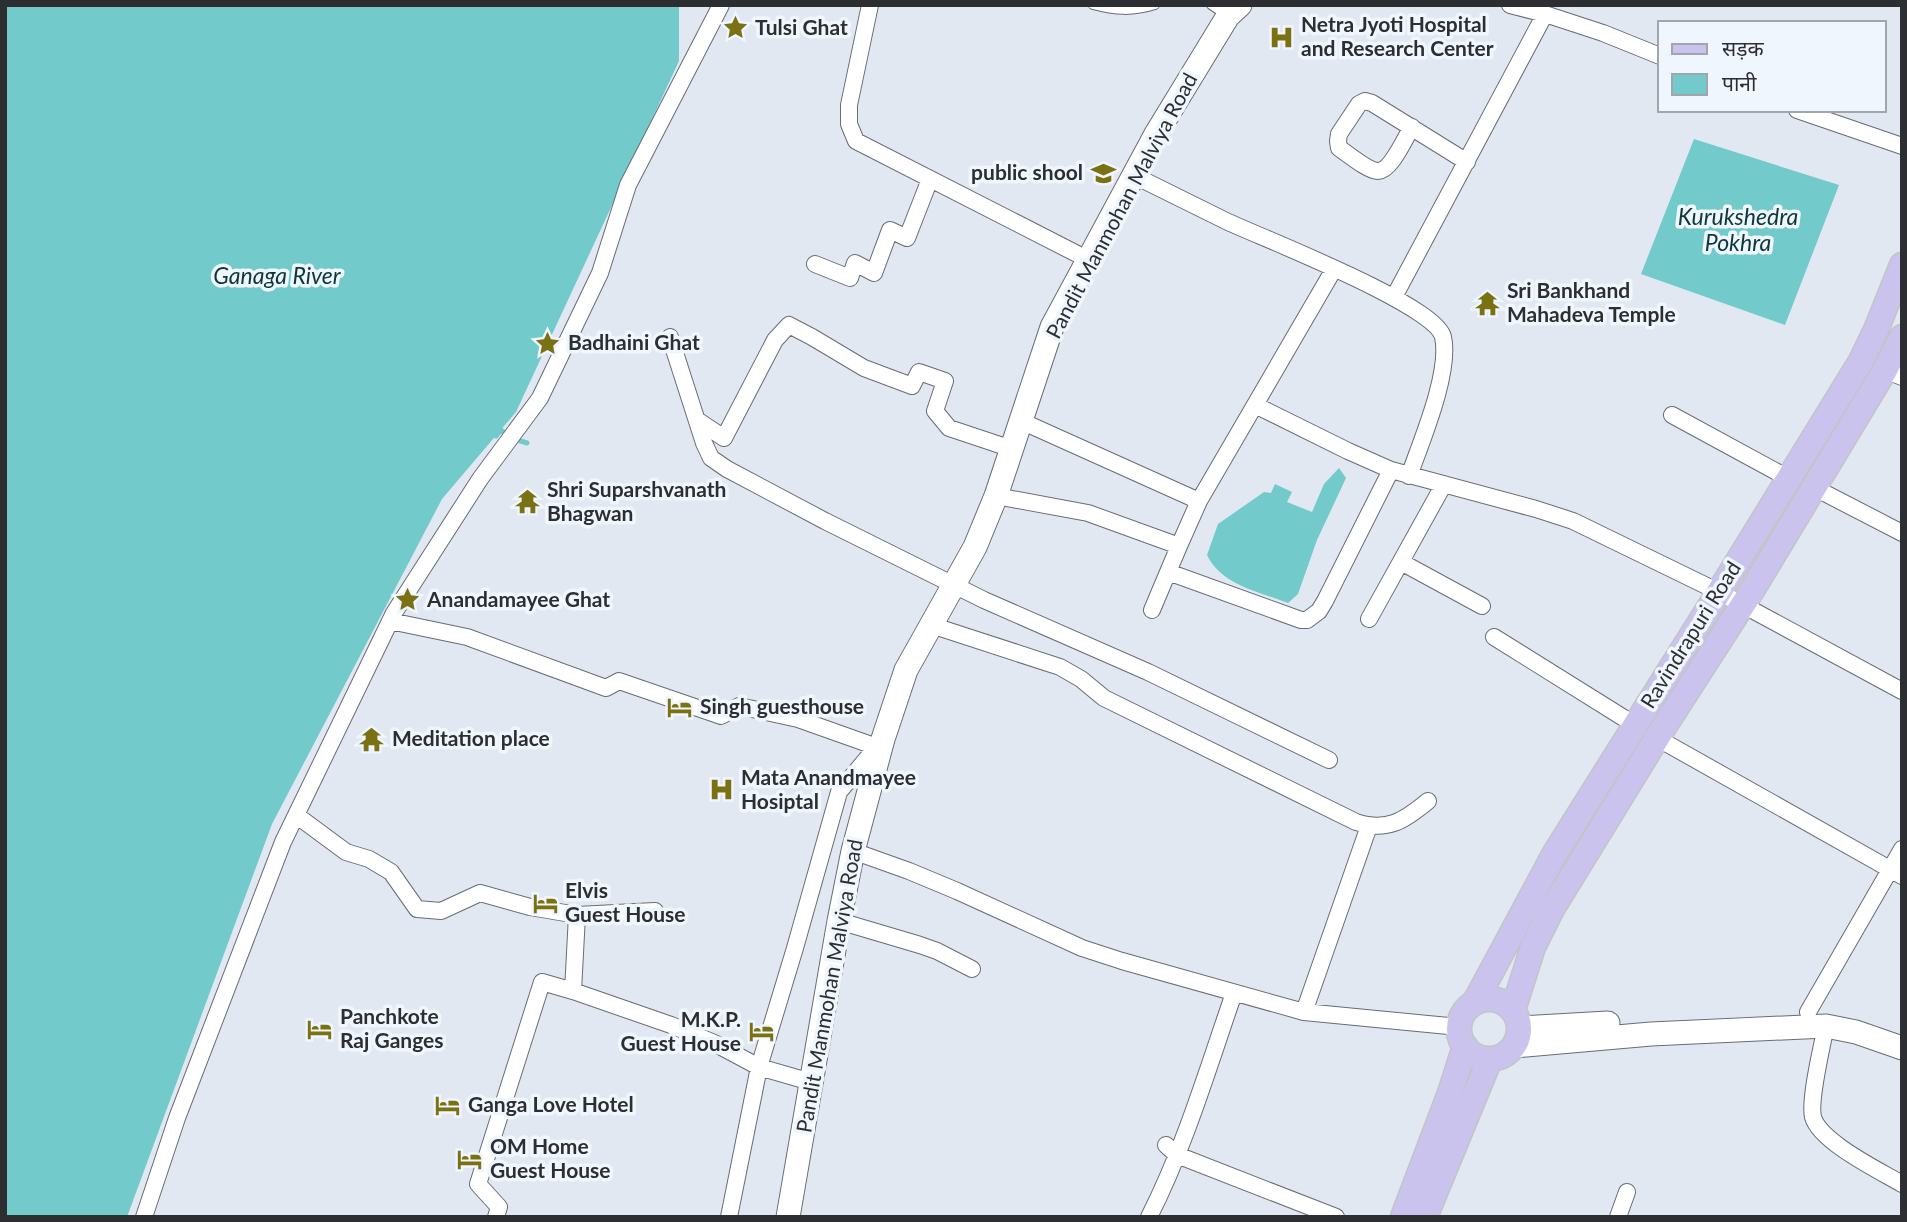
<svg xmlns="http://www.w3.org/2000/svg" width="1907" height="1222" font-family="Lato,'Noto Sans Devanagari',sans-serif">
	<rect width="100%" height="100%" fill="#e2e8f2"/>
	<!-- water -->
	<path fill="#72cacb" d="M 5,5 L 679,5 L 679,61 L 516,412 L 442,499 L 272,824 L 127,1217 L 5,1217 Z
		M 1694,139 L 1839,185 L 1785,325 L 1641,274 Z
		M 1339,468 L 1346,478 L 1317,540 L 1298,594 L 1288,603 C 1260,592 1221,585 1207,555 L 1218,524 L 1264,492 L 1271,493 L 1275,484 L 1292,492 L 1287,502 L 1312,512 L 1324,484 Z"/>
	<g fill="none" stroke-linecap="round" stroke-linejoin="round">
		<!-- stream -->
		<path stroke="#72cacb" stroke-width="5" d="M 494,435 L 496,436 L 501,430 L 511,438 L 527,443"/>
		<defs>
			<path id="lane" d="M 1093,5 C 1115,11 1133,12 1155,5
				M 1211,5 L 1226,15"/>
			<path id="street" d="M 870,5 L 849,105 L 849,124 L 856,141 L 1089,260
				M 1510,5 L 1545,14 L 1603,33 L 1660,56
				M 1797,110 L 1902,146
				M 1412,127 C 1405,138 1391,171 1378,171 C 1368,171 1348,154 1339,148 L 1338,141 L 1339,134 L 1359,104 L 1365,101 L 1372,103 L 1467,162
				M 1135,176 C 1165,191 1196,206 1226,221 C 1262,238 1436,305 1443,337 C 1451,372 1421,442 1409,476
				M 815,264 L 850,278 L 855,263 L 874,273 L 890,230 L 907,238 L 930,179
				M 1394,297 L 1545,14
				M 670,337 L 704,443 L 711,458 L 727,469 L 825,521 L 984,600 L 1148,672 L 1329,760
				M 1885,370 L 1902,377
				M 1255,405 L 1348,451 L 1391,470 L 1536,509 L 1573,521 L 1719,592 L 1902,691
				M 1672,415 L 1788,478
				M 697,420 L 724,438 L 775,340 L 789,325 L 812,337 L 864,368 L 912,386 L 919,372 L 945,381 L 935,411 L 949,428 L 1012,449
				M 1021,421 L 1199,501
				M 1815,488 L 1902,533
				M 996,496 L 1088,513 L 1179,546
				M 1401,562 L 1482,606
				M 1168,572 L 1301,620 L 1307,620 L 1319,611 L 1325,601 L 1391,470
				M 1152,610 L 1179,546 L 1199,501 L 1334,269
				M 1369,619 L 1444,484
				M 390,621 L 467,637 L 606,688 L 619,681 L 721,716 L 739,706 L 798,719 L 877,747
				M 931,625 L 1060,667 L 1081,679 L 1104,698 L 1356,822 C 1387,832 1404,821 1428,801
				M 1494,637 L 1635,725
				M 1657,738 L 1902,876
				M 296,815 L 346,852 L 369,859 L 391,872 L 417,909 L 441,911 L 480,893 L 530,907 L 577,915 L 573,991 L 671,1025 L 714,1043 L 759,1067 L 811,1082
				M 853,851 L 909,871 L 957,891 L 1082,948 L 1122,961 L 1304,1012 L 1459,1027
				M 577,915 L 655,911
				M 839,921 L 920,945 L 937,951 L 972,969
				M 1304,1012 L 1369,826
				M 1808,1012 L 1902,849
				M 1826,1026 C 1822,1046 1809,1100 1813,1117 C 1820,1142 1880,1171 1902,1184
				M 1166,1145 L 1177,1155 L 1336,1217
				M 144,1217 L 177,1118 L 283,842 L 394,613 L 480,479 L 540,398 L 600,273 L 628,185 L 721,5
				M 496,1217 L 499,1207 L 478,1184 L 542,982 L 573,991
				M 729,1217 L 759,1067 L 795,948 L 839,792 L 879,744
				M 1149,1217 C 1185,1146 1208,1068 1234,993
				M 1618,1217 L 1627,1192"/>
			<path id="secondary" d="M 1520,1028 L 1608,1023
				M 1514,1046 L 1651,1034 L 1826,1026 L 1856,1032 L 1902,1048
				M 788,1217 L 839,921 L 853,851 L 883,739 L 906,670 L 975,547 L 996,496 L 1052,327 L 1156,134 L 1228,16 L 1240,5"/>
			<path id="primary" d="M1459 1029a30 30 0 1 1 60 0a30 30 0 1 1-60 0Z
				M 1475,1002 L 1555,853 L 1719,592 L 1861,361 L 1876,330 L 1902,265
				M 1513,1010 L 1533,947 L 1552,909 L 1657,738 L 1751,592 L 1885,370 L 1902,337
				M 1403,1217 L 1450,1093 L 1465,1046
				M 1425,1217 L 1490,1059"/>
		</defs>
		<!-- lane casing -->
		<use href="#lane" stroke="#676c75" stroke-width="10"/>
		<!-- street casing -->
		<use href="#street" stroke="#676c75" stroke-width="18"/>
		<!-- secondary casing -->
		<use href="#secondary" stroke="#676c75" stroke-width="25"/>
		<!-- primary casing -->
		<use href="#primary" stroke="#c4c4c6" stroke-width="27"/>
		<!-- lane -->
		<use href="#lane" stroke="#fff" stroke-width="8"/>
		<!-- street -->
		<use href="#street" stroke="#fff" stroke-width="16"/>
		<!-- secondary -->
		<use href="#secondary" stroke="#fff" stroke-width="23"/>
		<!-- primary -->
		<use href="#primary" stroke="#c9c3ed" stroke-width="24"/>
	</g>
	<!-- icons -->
	<defs>
		<symbol id="sight-bare" viewBox="-9 -9 18 18"><path d="M0-6L1.8-2.2L6-1.7L2.9 1.2L3.7 5.4L0 3.3L-3.7 5.4L-2.9 1.2L-6-1.7L-1.8-2.2Z" fill="#7a7112" stroke="#f0f6fd" stroke-width="2.5" paint-order="stroke"/></symbol>
		<symbol id="hospital-bare" viewBox="-9 -9 18 18"><path d="M-5-5h3v3.5h4V-5h3V5h-3V1.5h-4V5h-3Z" fill="#7a7112" stroke="#f0f6fd" stroke-width="2.5" paint-order="stroke"/></symbol>
		<symbol id="school-bare" viewBox="-9 -9 18 18"><path d="M0-5L7-2L0 1L-7-2ZM-4 1L0 2.5L4 1V4Q0 6-4 4Z" fill="#7a7112" stroke="#f0f6fd" stroke-width="2.5" paint-order="stroke"/></symbol>
		<symbol id="temple-bare" viewBox="-9 -9 18 18"><path d="M0-6L5-2H3V0L6.5 2.5H4V6H1.5V3h-3V6H-4V2.5H-6.5L-3 0V-2H-5Z" fill="#7a7112" stroke="#f0f6fd" stroke-width="2.5" paint-order="stroke"/></symbol>
		<symbol id="hotel-bare" viewBox="-9 -9 18 18"><path d="M-6-4.5h1.5V1H6V5H4.5V3h-9V5H-6ZM-4 0a1.8 1.8 0 1 1 3.6 0ZM.5 0V-2.5h3Q6-2.5 6 0Z" fill="#7a7112" stroke="#f0f6fd" stroke-width="2.5" paint-order="stroke"/></symbol>
	</defs>
	<g fill-rule="evenodd">
		<use href="#sight-bare" x="718" y="10" width="35" height="35"/>
		<use href="#hospital-bare" x="1264" y="20" width="35" height="35"/>
		<use href="#school-bare" x="1086" y="156" width="35" height="35"/>
		<use href="#temple-bare" x="1470" y="286" width="35" height="35"/>
		<use href="#sight-bare" x="530" y="326" width="35" height="35"/>
		<use href="#temple-bare" x="510" y="484" width="35" height="35"/>
		<use href="#sight-bare" x="390" y="582" width="35" height="35"/>
		<use href="#hotel-bare" x="662" y="690" width="35" height="35"/>
		<use href="#temple-bare" x="354" y="722" width="35" height="35"/>
		<use href="#hospital-bare" x="704" y="772" width="35" height="35"/>
		<use href="#hotel-bare" x="528" y="886" width="35" height="35"/>
		<use href="#hotel-bare" x="302" y="1012" width="35" height="35"/>
		<use href="#hotel-bare" x="744" y="1014" width="35" height="35"/>
		<use href="#hotel-bare" x="430" y="1088" width="35" height="35"/>
		<use href="#hotel-bare" x="452" y="1142" width="35" height="35"/>
	</g>
	<g text-anchor="middle" stroke-width="7" stroke-linejoin="round" paint-order="stroke">
		<!-- poi labels -->
		<g font-size="21" font-weight="bold" fill="#2c2e32" stroke="#f0f6fd" text-anchor="start">
			<text x="1301" y="32">Netra Jyoti Hospital<tspan x="1301" dy="24">and Research Center</tspan></text>
			<text x="755" y="35">Tulsi Ghat</text>
			<text x="1083" y="180" text-anchor="end">public shool</text>
			<text x="1507" y="298">Sri Bankhand<tspan x="1507" dy="24">Mahadeva Temple</tspan></text>
			<text x="568" y="350">Badhaini Ghat</text>
			<text x="547" y="497">Shri Suparshvanath<tspan x="547" dy="24">Bhagwan</tspan></text>
			<text x="427" y="607">Anandamayee Ghat</text>
			<text x="700" y="714">Singh guesthouse</text>
			<text x="392" y="746">Meditation place</text>
			<text x="741" y="785">Mata Anandmayee<tspan x="741" dy="24">Hosiptal</tspan></text>
			<text x="565" y="898">Elvis<tspan x="565" dy="24">Guest House</tspan></text>
			<text x="340" y="1024">Panchkote<tspan x="340" dy="24">Raj Ganges</tspan></text>
			<text x="741" y="1027" text-anchor="end">M.K.P.<tspan x="741" dy="24">Guest House</tspan></text>
			<text x="468" y="1112">Ganga Love Hotel</text>
			<text x="490" y="1154">OM Home<tspan x="490" dy="24">Guest House</tspan></text>
		</g>
		<!-- street labels -->
		<g font-size="21" fill="#2c2e32" stroke="#f0f6fd">
			<text transform="translate(1122 206) rotate(-62)" y="7">Pandit Manmohan Malviya Road</text>
			<text transform="translate(1691 635) rotate(-58)" y="7">Ravindrapuri Road</text>
			<text transform="translate(830 986) rotate(-80)" y="7">Pandit Manmohan Malviya Road</text>
		</g>
		<!-- water labels -->
		<g font-size="23" font-style="italic" fill="#0d3839" stroke="#f0f6fd">
			<text x="1738" y="225">Kurukshedra<tspan x="1738" dy="26">Pokhra</tspan></text>
			<text x="277" y="284">Ganaga River</text>
		</g>
	</g>
	<!-- border -->
	<rect width="1907" height="1222" fill="none" stroke="#2c2e32" stroke-width="14"/>
	<!-- legend -->
	<rect x="1658" y="21" width="228" height="91" fill="#f0f6fd" stroke="#a2a6ac" stroke-width="2"/>
	<rect x="1672" y="44" width="35" height="10" fill="#c9c3ed" stroke="#a2a6ac" stroke-width="2"/>
	<text x="1722" y="56" font-size="21" fill="#2c2e32">सड़क</text>
	<rect x="1672" y="74" width="35" height="21" fill="#72cacb" stroke="#a2a6ac" stroke-width="2"/>
	<text x="1722" y="91" font-size="21" fill="#2c2e32">पानी</text>
</svg>
